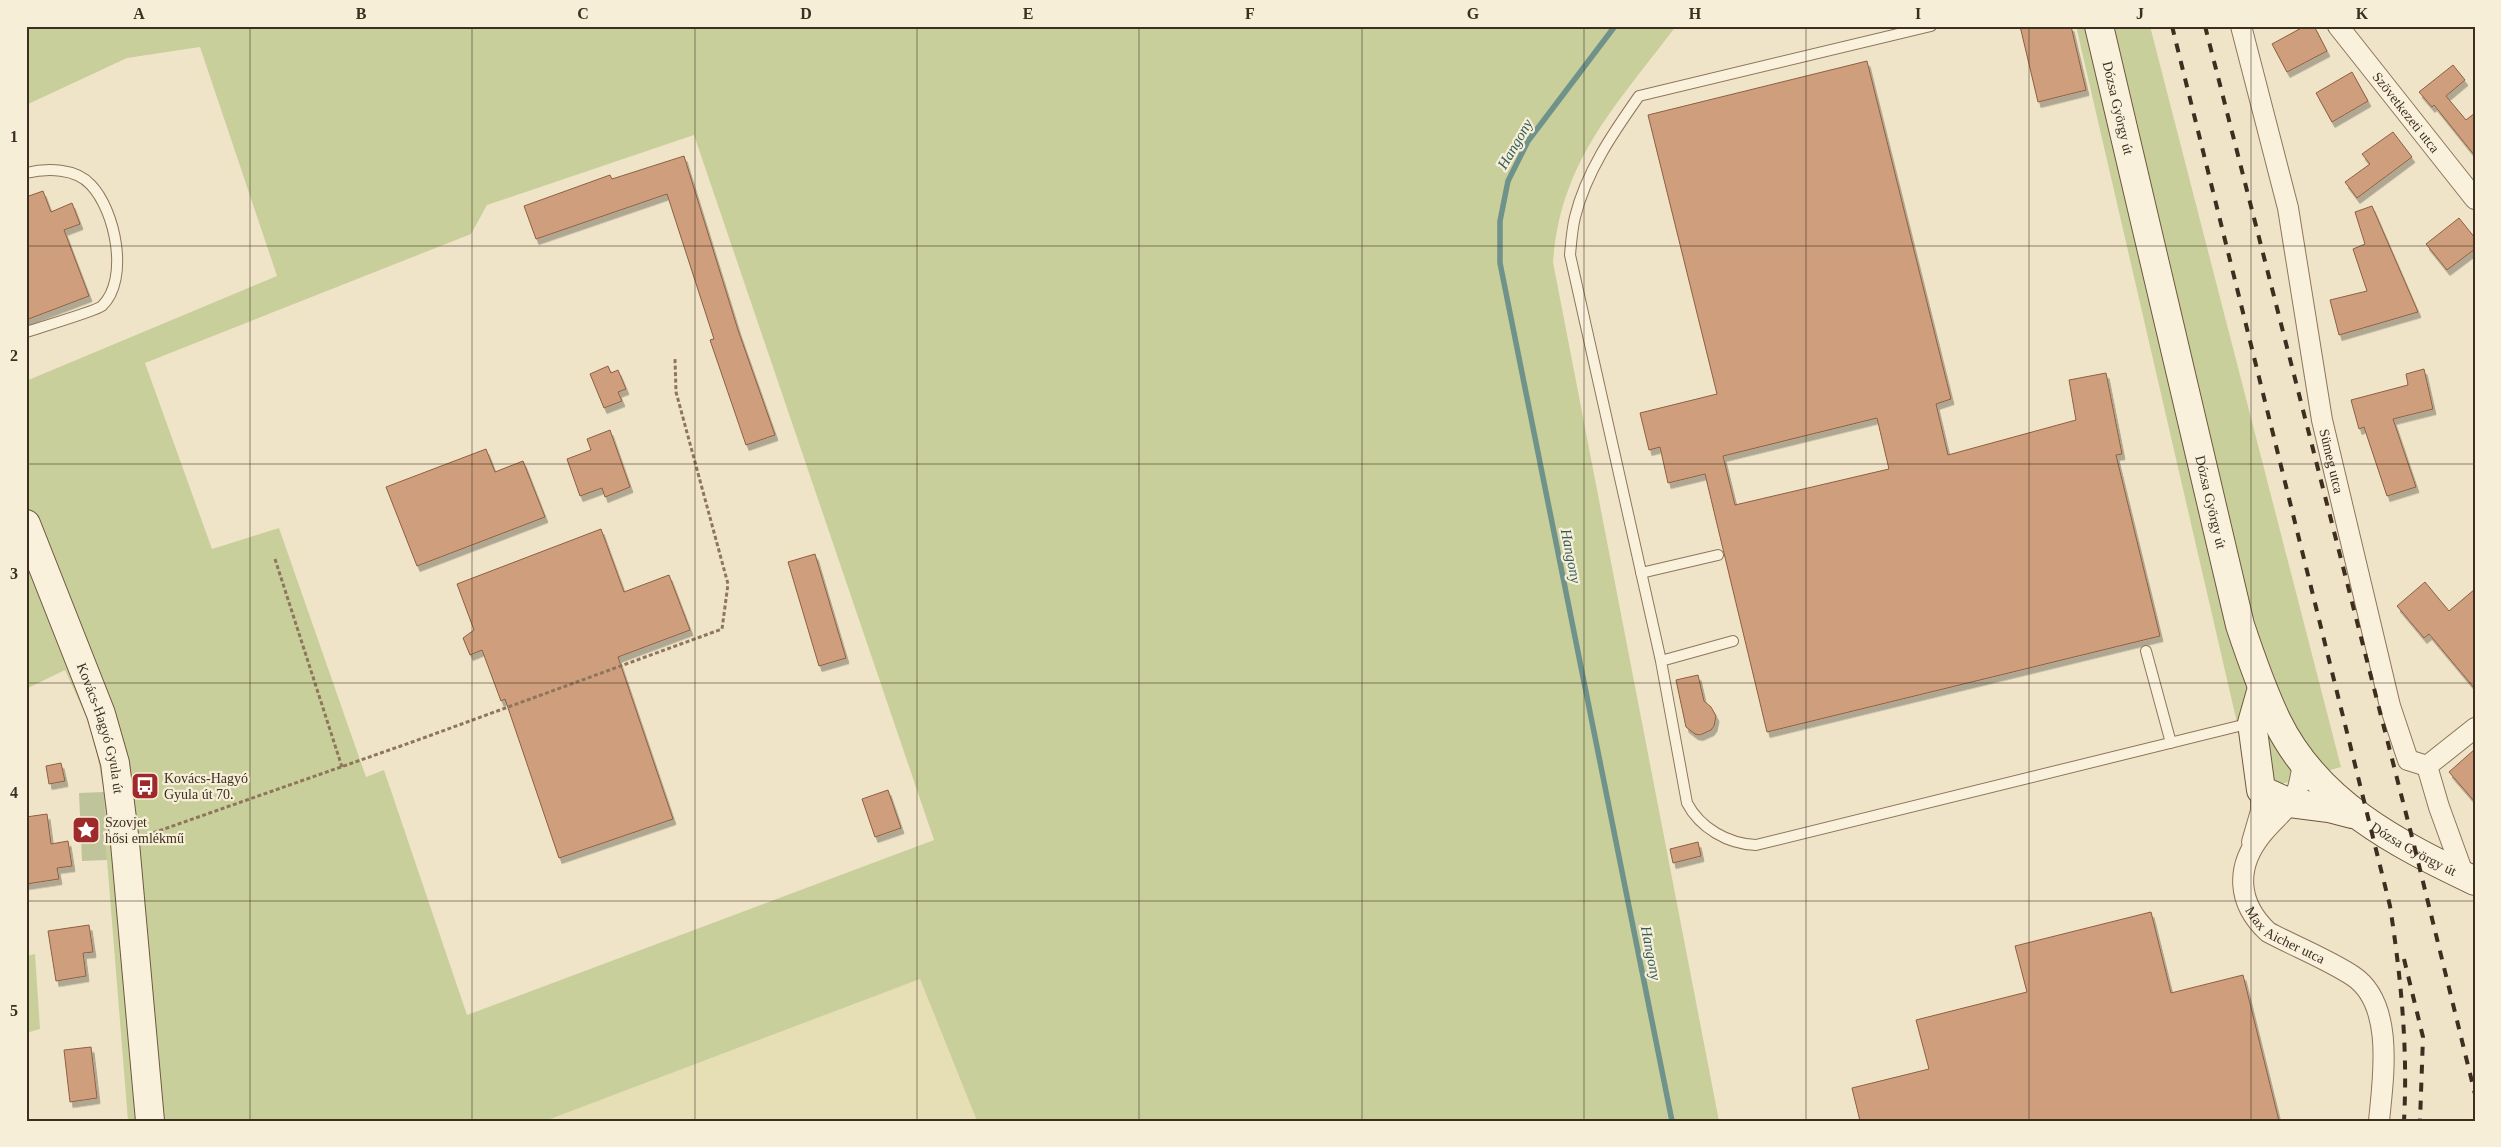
<svg xmlns="http://www.w3.org/2000/svg" width="2501" height="1147" font-family="'Times New Roman',serif">
	<defs>
		<filter id="shadow"><feDropShadow dx="3" dy="5.5" stdDeviation="0" flood-color="#0004"/></filter>
	</defs>
	<rect width="100%" height="100%" fill="#f0e4c8"/>
	<!-- farmland -->
	<path fill="#e6deb5" d="M 920,979 L 977,1121 L 545,1121 Z"/>
	<!-- green -->
	<path fill="#c9cf9b" fill-rule="evenodd" d="M 26,26 L 1676,26 C 1617,105 1561,159 1553,262 L 1719,1121 L 977,1121 L 920,979 L 545,1121 L 128,1121 L 107,860 L 104,792 L 93,732 L 65,670 L 26,689 L 26,381 L 277,276 L 200,47 L 127,58 L 26,105 ZM 694,135 L 934,840 L 467,1015 L 384,770 L 366,777 L 279,528 L 212,549 L 145,363 L 471,234 L 487,205 Z
		M 2076,26 L 2150,26 L 2341,767 L 2253,792 Z
		M 35,954 L 40,1029 L 26,1033 L 26,956 Z"/>
	<!-- cemetery -->
	<path fill="#bfc49a" d="M 104,792 L 107,860 L 82,861 L 79,793 Z"/>
	<g fill="none" stroke-linecap="round" stroke-linejoin="round">
		<!-- stream -->
		<path stroke="#6f938a" stroke-width="5.5" d="M 1615,26 L 1528,141 L 1508,181 L 1500,221 L 1500,263 L 1672,1121"/>
	</g>
	<!-- building -->
	<path fill="#cf9f7d" stroke="#8d5f41" fill-rule="evenodd" filter="url(#shadow)" d="M 2020,26 L 2071,26 L 2086,90 L 2038,102 Z
		M 2305,26 L 2314,26 L 2327,51 L 2287,72 L 2272,44 Z
		M 1867,61 L 1951,399 L 1936,404 L 1948,455 L 2076,420 L 2069,380 L 2106,373 L 2122,454 L 2116,455 L 2160,636 L 1767,732 L 1705,474 L 1668,483 L 1660,447 L 1649,450 L 1640,413 L 1717,394 L 1648,115 ZM 1877,418 L 1889,469 L 1735,505 L 1723,456 Z
		M 2453,65 L 2465,80 L 2446,96 L 2466,120 L 2475,113 L 2475,156 L 2434,105 L 2432,107 L 2419,92 Z
		M 2352,72 L 2368,101 L 2332,122 L 2316,93 Z
		M 2393,132 L 2412,157 L 2357,198 L 2345,182 L 2370,164 L 2362,154 Z
		M 684,156 L 738,330 L 775,435 L 746,445 L 710,340 L 714,339 L 667,194 L 536,239 L 524,206 L 610,175 L 612,179 Z
		M 43,191 L 51,212 L 72,203 L 80,224 L 64,230 L 89,296 L 26,320 L 26,197 Z
		M 2372,206 L 2418,312 L 2339,335 L 2330,300 L 2367,291 L 2353,249 L 2365,244 L 2355,212 Z
		M 2459,218 L 2475,238 L 2475,249 L 2447,270 L 2426,244 Z
		M 608,366 L 611,373 L 618,370 L 626,389 L 618,392 L 622,401 L 604,408 L 590,374 Z
		M 2424,369 L 2433,409 L 2393,419 L 2416,487 L 2387,496 L 2364,427 L 2359,429 L 2351,400 L 2408,385 L 2406,374 Z
		M 610,430 L 630,487 L 605,497 L 602,488 L 580,496 L 567,459 L 591,450 L 587,439 Z
		M 486,449 L 495,472 L 523,461 L 545,517 L 417,566 L 386,487 Z
		M 601,529 L 624,592 L 669,575 L 690,630 L 618,657 L 673,819 L 559,858 L 505,699 L 501,701 L 482,650 L 470,655 L 463,638 L 474,630 L 457,584 Z
		M 815,554 L 846,658 L 819,666 L 788,562 Z
		M 2425,582 L 2449,611 L 2475,589 L 2475,689 L 2429,634 L 2424,638 L 2397,606 Z
		M 1698,675 L 1704,701 L 1711,707 L 1716,716 L 1714,726 L 1711,730 L 1700,735 L 1695,734 L 1686,727 L 1676,680 Z
		M 2475,749 L 2475,802 L 2449,772 Z
		M 61,763 L 65,781 L 49,784 L 46,766 Z
		M 888,790 L 901,828 L 875,837 L 862,799 Z
		M 47,814 L 51,844 L 68,841 L 72,866 L 57,868 L 59,879 L 26,884 L 26,817 Z
		M 1698,842 L 1701,856 L 1673,863 L 1670,849 Z
		M 2151,912 L 2171,993 L 2243,975 L 2279,1121 L 1860,1121 L 1852,1088 L 1929,1069 L 1916,1020 L 2027,992 L 2015,946 Z
		M 89,925 L 93,952 L 83,953 L 86,976 L 56,981 L 48,931 Z
		M 91,1047 L 97,1098 L 70,1102 L 64,1050 Z"/>
	<g fill="none" stroke-linecap="round" stroke-linejoin="round">
		<defs>
			<path id="lane" d="M 1931,26 L 1639,96 C 1613,133 1586,172 1575,217 C 1572,229 1571,243 1570,255 L 1661,661 L 1687,803 C 1700,828 1728,844 1756,845 L 2251,723
				M 26,173 C 47,168 76,168 91,185 C 115,210 130,279 102,306 C 96,311 38,328 26,332
				M 1641,573 L 1718,555
				M 2146,651 L 2171,743
				M 1661,661 L 1733,641"/>
			<g id="street">
				<path id="s1" d="M 2241,26 L 2288,208 L 2322,420 L 2390,706 L 2408,760 L 2427,766 L 2439,807 L 2464,876"/>
				<path id="s2" d="M 2338,26 L 2475,199"/>
				<path id="s3" d="M 2303,763 C 2301,774 2300,786 2295,796 C 2286,811 2272,821 2262,834 C 2235,867 2237,903 2268,932 C 2296,947 2327,959 2353,976 C 2395,1004 2383,1079 2379,1121"/>
				<path d="M 2427,766 L 2475,728"/>
				<path d="M 2252,842 L 2261,811 L 2261,790"/>
			</g>
			<g id="secondary">
				<path id="s4" d="M 2099,26 L 2240,625 C 2251,658 2262,690 2277,721 C 2317,803 2397,844 2475,881"/>
				<path id="s5" d="M 26,524 L 101,714 L 115,763 L 125,843 L 150,1121"/>
				<path d="M 2262,688 L 2252,723 L 2261,790 L 2290,803 L 2329,808 L 2352,814"/>
			</g>
		</defs>
		<!-- lane casing -->
		<use href="#lane" stroke="#8d765c" stroke-width="12"/>
		<!-- street casing -->
		<use href="#street" stroke="#8d765c" stroke-width="22"/>
		<!-- secondary casing -->
		<use href="#secondary" stroke="#6f573f" stroke-width="30"/>
		<!-- path -->
		<path stroke="#8d765c" stroke-width="3" stroke-dasharray="4 2.5" stroke-linecap="butt" d="M 275,559 L 342,767
			M 147,835 L 415,741 L 722,629 L 728,584 L 676,392 L 675,359"/>
		<!-- lane -->
		<use href="#lane" stroke="#faf1dc" stroke-width="10"/>
		<!-- street -->
		<use href="#street" stroke="#faf1dc" stroke-width="20"/>
		<!-- secondary -->
		<use href="#secondary" stroke="#faf1dc" stroke-width="28"/>
		<!-- rail -->
		<path stroke="#3d2e20" stroke-width="4" stroke-dasharray="9 9" stroke-linecap="butt" d="M 2172,26 L 2390,906 C 2401,978 2408,1048 2404,1121
			M 2205,26 L 2414,845 L 2475,1094
			M 2404,959 L 2423,1037 L 2420,1121"/>
	</g>
	<!-- grid -->
	<path fill="none" stroke="#3d2e20" stroke-width="1" stroke-opacity="0.55" d="M 250,26 L 250,1121M 472,26 L 472,1121M 695,26 L 695,1121M 917,26 L 917,1121M 1139,26 L 1139,1121M 1362,26 L 1362,1121M 1584,26 L 1584,1121M 1806,26 L 1806,1121M 2029,26 L 2029,1121M 2251,26 L 2251,1121M 26,246 L 2475,246M 26,464 L 2475,464M 26,683 L 2475,683M 26,901 L 2475,901"/>
	<!-- icons -->
	<defs>
		<symbol id="bus-square" viewBox="-11 -11 22 22"><rect x="-9" y="-9" width="18" height="18" rx="4" fill="#9e2a2b" stroke="#f7eed8"/><path d="M-5-6H5V4H4V6H2V4H-2V6H-4V4H-5ZM-3.5-4V0h7V-4ZM-3.5 1.2v1.5H-2V1.2ZM2 1.2v1.5H3.5V1.2Z" fill="#fff"/></symbol>
		<symbol id="sight-square" viewBox="-11 -11 22 22"><rect x="-9" y="-9" width="18" height="18" rx="4" fill="#9e2a2b" stroke="#f7eed8"/><path d="M0-6L1.8-2.2L6-1.7L2.9 1.2L3.7 5.4L0 3.3L-3.7 5.4L-2.9 1.2L-6-1.7L-1.8-2.2Z" fill="#fff"/></symbol>
	</defs>
	<g fill-rule="evenodd">
		<use href="#bus-square" x="129" y="770" width="32" height="32"/>
		<use href="#sight-square" x="70" y="814" width="32" height="32"/>
	</g>
	<g text-anchor="middle" stroke-width="4.5" stroke-linejoin="round" paint-order="stroke">
		<!-- street labels -->
		<g font-size="14" fill="#3d2e20" stroke="#f7eed8">
			<text dy="5" stroke="none"><textPath href="#s4" startOffset="84">Dózsa György út</textPath></text>
			<text dy="5" stroke="none"><textPath href="#s2" startOffset="110">Szövetkezeti utca</textPath></text>
			<text dy="5" stroke="none"><textPath href="#s1" startOffset="445">Sümeg utca</textPath></text>
			<text dy="5" stroke="none"><textPath href="#s4" startOffset="489">Dózsa György út</textPath></text>
			<text dy="5" stroke="none"><textPath href="#s5" startOffset="218">Kovács-Hagyó Gyula út</textPath></text>
			<text dy="5" stroke="none"><textPath href="#s4" startOffset="909">Dózsa György út</textPath></text>
			<text dy="5" stroke="none"><textPath href="#s3" startOffset="210">Max Aicher utca</textPath></text>
		</g>
		<!-- poi labels -->
		<g font-size="14" fill="#3d2e20" stroke="#f7eed8" text-anchor="start">
			<text x="164" y="783">Kovács-Hagyó<tspan x="164" dy="16">Gyula út 70.</tspan></text>
			<text x="105" y="827">Szovjet<tspan x="105" dy="16">hősi emlékmű</tspan></text>
		</g>
		<!-- water labels -->
		<g font-size="15" font-style="italic" fill="#2f5d5a" stroke="#f7eed8">
			<text transform="translate(1515 144) rotate(-60)" y="5">Hangony</text>
			<text transform="translate(1571 556) rotate(79)" y="5">Hangony</text>
			<text transform="translate(1651 953) rotate(79)" y="5">Hangony</text>
		</g>
	</g>
	<!-- border -->
	<rect width="2501" height="1147" fill="none" stroke="#f7eed8" stroke-width="55"/>
	<rect x="28" y="28" width="2446" height="1092" fill="none" stroke="#3d2e20" stroke-width="2"/>
	<g font-size="16" text-anchor="middle" font-weight="bold" fill="#3d2e20">
		<text x="139" y="19">A</text>
		<text x="361" y="19">B</text>
		<text x="583" y="19">C</text>
		<text x="806" y="19">D</text>
		<text x="1028" y="19">E</text>
		<text x="1250" y="19">F</text>
		<text x="1473" y="19">G</text>
		<text x="1695" y="19">H</text>
		<text x="1918" y="19">I</text>
		<text x="2140" y="19">J</text>
		<text x="2362" y="19">K</text>
		<text x="14" y="142">1</text>
		<text x="14" y="361">2</text>
		<text x="14" y="579">3</text>
		<text x="14" y="798">4</text>
		<text x="14" y="1016">5</text>
	</g>
</svg>
